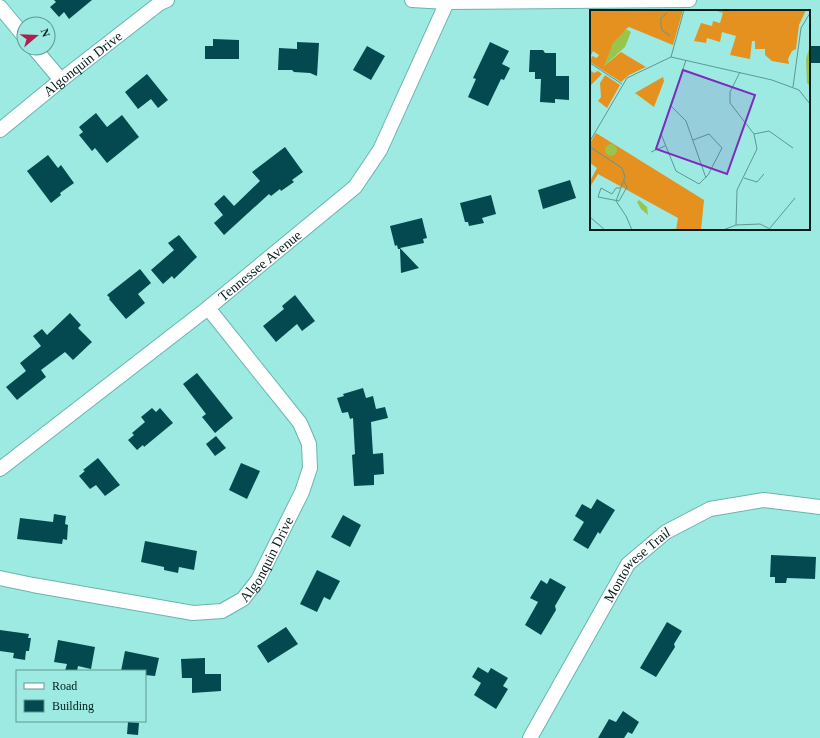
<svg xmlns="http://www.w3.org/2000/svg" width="820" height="738" font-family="'Times New Roman',serif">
	<rect width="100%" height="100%" fill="#9ceae1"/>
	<!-- building -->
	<path fill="#054950" d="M 54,0 L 92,0 L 69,19 L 64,12 L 59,17 L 50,7 L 56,2 Z
		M 213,39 L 239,40 L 239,59 L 205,59 L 205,46 L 213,46 Z
		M 297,42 L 319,43 L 317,76 L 310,73 L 294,72 L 292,70 L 278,70 L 279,48 L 297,49 Z
		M 490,42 L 509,51 L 502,64 L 510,68 L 504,80 L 501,79 L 488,106 L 468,97 L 476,79 L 473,78 Z
		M 367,46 L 385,56 L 371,80 L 353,70 Z
		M 809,46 L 820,46 L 820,63 L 809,63 Z
		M 530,50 L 543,50 L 545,53 L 556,53 L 556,76 L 569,76 L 569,100 L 555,99 L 555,103 L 540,102 L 541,79 L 535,79 L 535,72 L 529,72 Z
		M 147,74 L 168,100 L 158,108 L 151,99 L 138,109 L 125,92 Z
		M 96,113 L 107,127 L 122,115 L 139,137 L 107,163 L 95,148 L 92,151 L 79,135 L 83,132 L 79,127 Z
		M 285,147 L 303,172 L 292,180 L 294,182 L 281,191 L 280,189 L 271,196 L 269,194 L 224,235 L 214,223 L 223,215 L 214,204 L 224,195 L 234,206 L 260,181 L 252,172 Z
		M 48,155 L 58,168 L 61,165 L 74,183 L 60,193 L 61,195 L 51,203 L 27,171 Z
		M 570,180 L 576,198 L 543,209 L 538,190 Z
		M 491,195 L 496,214 L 482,218 L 484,223 L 469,226 L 468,222 L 465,222 L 460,203 Z
		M 422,218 L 427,238 L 423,239 L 424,243 L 400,248 L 419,268 L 401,273 L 400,249 L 398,249 L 397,245 L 395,246 L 390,226 Z
		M 179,235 L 197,257 L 174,279 L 172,276 L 163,284 L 151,270 L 174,250 L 168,243 Z
		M 140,269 L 151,283 L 138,294 L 145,303 L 126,319 L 109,299 L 110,298 L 107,295 Z
		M 295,295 L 315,321 L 302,331 L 297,324 L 276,342 L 263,326 L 284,309 L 282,306 Z
		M 70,313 L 81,325 L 78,328 L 92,342 L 73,360 L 65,352 L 41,370 L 46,377 L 17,400 L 6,387 L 26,371 L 20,363 L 41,346 L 33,336 L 42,329 L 47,335 Z
		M 197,373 L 233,418 L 215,433 L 202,417 L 206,414 L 183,384 Z
		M 363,388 L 366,398 L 373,396 L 376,409 L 385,407 L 388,418 L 371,422 L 373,454 L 383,453 L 384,474 L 374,475 L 374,485 L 354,486 L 352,455 L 355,454 L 353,418 L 350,419 L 348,412 L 342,413 L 337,398 L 344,396 L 343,394 Z
		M 152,408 L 156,412 L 160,408 L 173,423 L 144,447 L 143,445 L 137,450 L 128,440 L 134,435 L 132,433 L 145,422 L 141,417 Z
		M 216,436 L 226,448 L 215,456 L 206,444 Z
		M 98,458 L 120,485 L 105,496 L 96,485 L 90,489 L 79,476 L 85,471 L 83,470 Z
		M 241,463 L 260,471 L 247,499 L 229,490 Z
		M 597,499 L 615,510 L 600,534 L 598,532 L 588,549 L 573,540 L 584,522 L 575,516 L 582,504 L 591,509 Z
		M 54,514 L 66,516 L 65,524 L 68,525 L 67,540 L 63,539 L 62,544 L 17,539 L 20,518 L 53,522 Z
		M 343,515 L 361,525 L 350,547 L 331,537 Z
		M 145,541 L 197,551 L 194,570 L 179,567 L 178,573 L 164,570 L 164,567 L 141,562 Z
		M 771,555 L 816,557 L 815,579 L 787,578 L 786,583 L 775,583 L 775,577 L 770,577 Z
		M 317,570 L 340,581 L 330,600 L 324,597 L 317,612 L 300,604 Z
		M 550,578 L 566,587 L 555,606 L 556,610 L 541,635 L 525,625 L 538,602 L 530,598 L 541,580 L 547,584 Z
		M 667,622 L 682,631 L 674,644 L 675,647 L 656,677 L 640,668 Z
		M 286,627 L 298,644 L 268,663 L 257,646 Z
		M 0,630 L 29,634 L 28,638 L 31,638 L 29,651 L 26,651 L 25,660 L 13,658 L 14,653 L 0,651 Z
		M 58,640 L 95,647 L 91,669 L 78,666 L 77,671 L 65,671 L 67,664 L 54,662 Z
		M 125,651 L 159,658 L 155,676 L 145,675 L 145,671 L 121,671 Z
		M 205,658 L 205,674 L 221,674 L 221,691 L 192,693 L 192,678 L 182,678 L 181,659 Z
		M 478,667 L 488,673 L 491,668 L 508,678 L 503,686 L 508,689 L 496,709 L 474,695 L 481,683 L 472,677 Z
		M 623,711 L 639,722 L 632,734 L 628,732 L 624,738 L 598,738 L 609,719 L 616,722 Z
		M 128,722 L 139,723 L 138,735 L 127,734 Z"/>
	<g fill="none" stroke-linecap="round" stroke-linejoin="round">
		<defs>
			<g id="street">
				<path d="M 412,0 L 447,2 L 689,0"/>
				<path d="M 0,7 L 24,36"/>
				<path d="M 34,48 L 61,80"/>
				<path id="s1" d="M 0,130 L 61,80 L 160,3 L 167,0"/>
				<path id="s2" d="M 0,469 L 208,308 L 355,187 L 380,150 L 447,2"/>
				<path id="s3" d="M 0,578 L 33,585 L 193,613 L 222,611 L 243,599 L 258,580 L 302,492 L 310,468 L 309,444 L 300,423 L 208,308"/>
				<path id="s4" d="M 530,738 L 628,564 L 666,532 L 710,509 L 764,500 L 820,507"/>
			</g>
		</defs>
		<!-- street casing -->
		<use href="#street" stroke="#68b5ad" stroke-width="16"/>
		<!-- street -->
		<use href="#street" stroke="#fff" stroke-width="14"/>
	</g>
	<g text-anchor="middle" stroke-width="4" stroke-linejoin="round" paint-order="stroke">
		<!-- street labels -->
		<g font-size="14" fill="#001d1a" stroke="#9ceae1">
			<text dy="5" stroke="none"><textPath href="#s1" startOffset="106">Algonquin Drive</textPath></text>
			<text dy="5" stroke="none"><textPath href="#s2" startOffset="330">Tennessee Avenue</textPath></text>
			<text dy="5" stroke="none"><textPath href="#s3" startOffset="296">Algonquin Drive</textPath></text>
			<text dy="5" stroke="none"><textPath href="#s4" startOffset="205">Montowese Trail</textPath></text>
		</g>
	</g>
	<!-- overview -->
	<g transform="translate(590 10)">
		<rect width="220" height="220" fill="#9ceae1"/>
		<path d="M 0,0 L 93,0 L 83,35 L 39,17 L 36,19 L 14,56 L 31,42 L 56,57 L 39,65 L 31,72 L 0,52 L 2,46 L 7,48 L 9,45 L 3,41 L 0,47 ZM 124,0 L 216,0 L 209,15 L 206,39 L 202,41 L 198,49 L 199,54 L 182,51 L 175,45 L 175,39 L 165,39 L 165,31 L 162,31 L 160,49 L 140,45 L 146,26 L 132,22 L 130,32 L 117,28 L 116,33 L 104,31 L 111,13 L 122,16 L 123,11 L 130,13 L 133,3 ZM 0,60 L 4,63 L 8,61 L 12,64 L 0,76 ZM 15,65 L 30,75 L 17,98 L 8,91 L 11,87 L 10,73 ZM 73,67 L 74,71 L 64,97 L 45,83 ZM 6,123 L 114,190 L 111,220 L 86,220 L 88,208 L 8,164 L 0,177 L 0,171 L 7,158 L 0,153 L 0,133 Z" fill="#e59120"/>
		<path d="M 36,19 L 41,22 L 35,37 L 14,56 L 23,33 ZM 220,36 L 220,76 L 217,73 L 216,49 ZM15 140a6 6 0 1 1 12 0a6 6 0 1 1-12 0ZM 49,190 L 57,197 L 58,205 L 51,199 L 47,192 Z" fill="#99c54d"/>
		<path fill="none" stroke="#5e9891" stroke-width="1" d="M 77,3 L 71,8 L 71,15 L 72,20 L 80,26 L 78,24M 81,47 L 94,0M 96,50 L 71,124 L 86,161 L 109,174 L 118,165 L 132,138 L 119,124 L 103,130M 0,53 L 32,74M 203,77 L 211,18 L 220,3M 81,96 L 96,111 L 116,168M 164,124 L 179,121 L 203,138M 0,131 L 37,68 L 81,47 L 182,70 L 209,80 L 220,94M 0,137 L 32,158 L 35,167 L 26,191 L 36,206 L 42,220M 61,142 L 75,136M 154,168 L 167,172 L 174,164M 31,178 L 26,178 L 22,184 L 11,178 L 8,187 L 29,191 L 37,177 L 34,171M 0,207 L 15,220M 146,215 L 170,214 L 182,220M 180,218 L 205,188M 133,220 L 146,215 L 147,180 L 167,139 L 164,124 L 140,93 L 140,82 L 150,62"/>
		<path fill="#7b2cbf" fill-opacity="0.15" stroke="#7b2cbf" stroke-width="2" d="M 93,60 L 165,85 L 137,164 L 66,139 Z"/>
		<rect width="220" height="220" fill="none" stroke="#001d1a" stroke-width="2"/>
	</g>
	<!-- legend -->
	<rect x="16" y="670" width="130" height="52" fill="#9ceae1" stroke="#5e9891"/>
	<rect x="24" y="683" width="20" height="6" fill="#ffffff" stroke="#5e9891"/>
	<text x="52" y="690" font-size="12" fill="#001d1a">Road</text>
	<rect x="24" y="700" width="20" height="12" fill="#054950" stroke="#5e9891"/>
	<text x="52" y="710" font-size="12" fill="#001d1a">Building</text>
	<!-- north arrow -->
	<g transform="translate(36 36) rotate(71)"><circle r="19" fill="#9ceae1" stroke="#5e9891"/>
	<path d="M0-3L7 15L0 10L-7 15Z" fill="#af1f51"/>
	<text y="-6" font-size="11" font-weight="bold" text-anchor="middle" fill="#001d1a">N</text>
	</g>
</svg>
